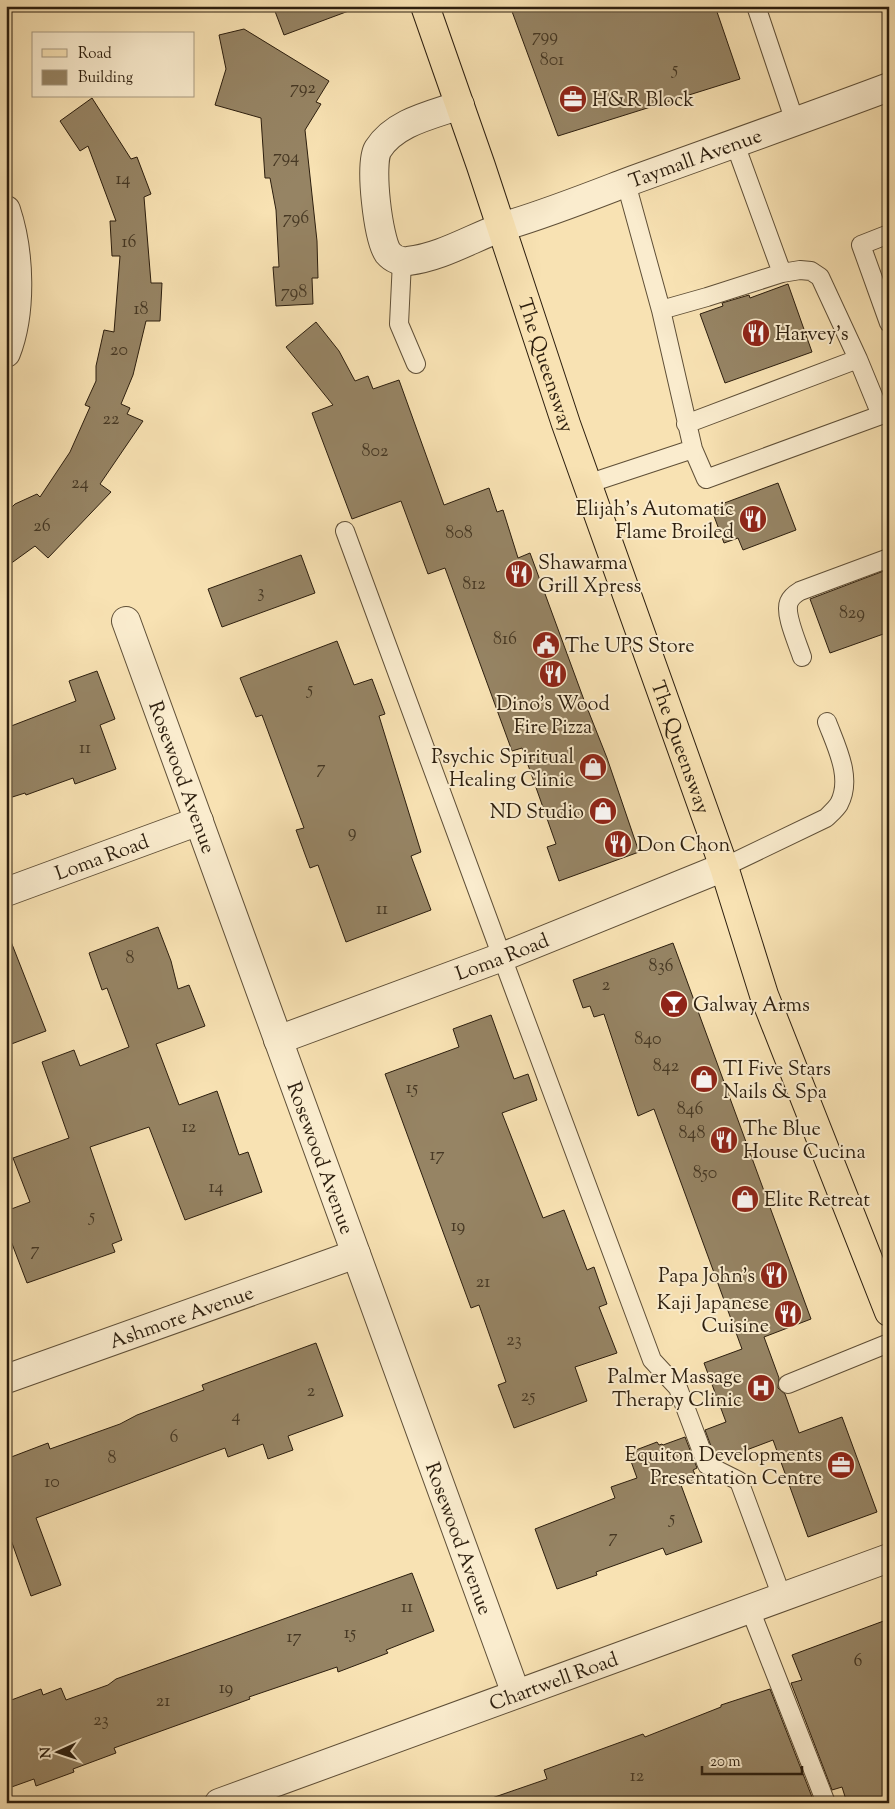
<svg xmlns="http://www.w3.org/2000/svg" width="895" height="1809" font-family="'Sorts Mill Goudy',serif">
	<rect width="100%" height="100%" fill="#f8e2b3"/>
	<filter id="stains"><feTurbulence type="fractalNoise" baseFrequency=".004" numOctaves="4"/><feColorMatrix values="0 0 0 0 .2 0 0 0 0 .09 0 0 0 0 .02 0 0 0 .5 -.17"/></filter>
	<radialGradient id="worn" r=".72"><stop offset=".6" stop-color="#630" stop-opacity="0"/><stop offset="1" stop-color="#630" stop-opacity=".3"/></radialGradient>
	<!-- building -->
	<path fill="#968464" stroke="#2c1e0e" d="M 273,6 L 353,6 L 354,9 L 284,35 Z
		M 510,6 L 715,6 L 740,79 L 558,136 Z
		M 244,29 L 329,81 L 316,102 L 321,104 L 305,130 L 317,241 L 318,278 L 312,278 L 313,304 L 276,306 L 273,267 L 279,267 L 276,210 L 270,178 L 265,178 L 261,118 L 215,105 L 226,69 L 219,35 Z
		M 92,98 L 131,159 L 137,157 L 151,194 L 144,197 L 151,283 L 162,283 L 160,321 L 146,321 L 133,375 L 121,404 L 130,408 L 127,414 L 143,421 L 100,484 L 111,492 L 48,558 L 35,546 L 6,567 L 6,513 L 15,504 L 37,494 L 40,497 L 70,452 L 90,407 L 85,405 L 96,381 L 96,366 L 104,330 L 114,332 L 120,256 L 112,256 L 110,221 L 116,221 L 88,146 L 80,151 L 60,121 Z
		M 788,284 L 812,352 L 725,383 L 700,314 L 723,306 L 722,303 L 749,295 L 750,298 Z
		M 316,322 L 339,351 L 355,381 L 368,376 L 373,389 L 399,380 L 444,505 L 489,488 L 497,512 L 503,510 L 518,558 L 530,553 L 584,700 L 607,758 L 639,852 L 559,881 L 547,847 L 556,844 L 522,748 L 512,751 L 445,568 L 428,574 L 401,501 L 352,519 L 312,413 L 333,405 L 286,347 Z
		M 778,483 L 796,530 L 743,550 L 738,538 L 724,543 L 711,508 Z
		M 301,555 L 315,593 L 222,627 L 208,589 Z
		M 889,569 L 889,632 L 830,653 L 810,599 Z
		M 337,641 L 354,685 L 372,679 L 385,714 L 379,716 L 421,852 L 411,856 L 431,910 L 346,942 L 318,865 L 310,868 L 296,830 L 304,828 L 262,715 L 256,717 L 240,678 Z
		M 97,671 L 115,719 L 100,725 L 116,769 L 75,784 L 73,778 L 26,795 L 25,793 L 6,799 L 6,728 L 76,701 L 69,681 Z
		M 158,927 L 171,961 L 178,989 L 189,985 L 205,1026 L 156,1044 L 179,1105 L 217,1091 L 239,1155 L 248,1152 L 262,1192 L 185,1220 L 149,1127 L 90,1147 L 122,1240 L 112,1244 L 115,1252 L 27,1283 L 6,1228 L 6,1211 L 30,1202 L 13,1158 L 69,1138 L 42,1062 L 74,1050 L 80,1066 L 129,1047 L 107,988 L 102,990 L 89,953 Z
		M 6,934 L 8,934 L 46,1031 L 6,1046 Z
		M 673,943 L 811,1319 L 764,1337 L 779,1378 L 778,1388 L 785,1394 L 799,1433 L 842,1417 L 877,1512 L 808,1537 L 773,1440 L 720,1460 L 715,1457 L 705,1430 L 726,1422 L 704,1363 L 742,1349 L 654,1109 L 638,1116 L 604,1014 L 594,1017 L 590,1006 L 583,1008 L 573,980 Z
		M 491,1015 L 514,1079 L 528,1074 L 537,1100 L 502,1113 L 543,1218 L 564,1210 L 587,1270 L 594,1267 L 607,1304 L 599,1307 L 617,1353 L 575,1367 L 587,1401 L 514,1428 L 498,1385 L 506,1382 L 479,1305 L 471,1308 L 385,1074 L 459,1047 L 453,1029 Z
		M 316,1343 L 343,1416 L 288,1436 L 293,1450 L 268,1459 L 263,1444 L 228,1457 L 225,1448 L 36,1518 L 61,1585 L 31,1596 L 6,1526 L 6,1459 L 48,1443 L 50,1449 L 120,1424 L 137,1415 L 204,1390 L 202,1385 Z
		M 685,1437 L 697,1468 L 693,1470 L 697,1479 L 681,1485 L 702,1542 L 666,1555 L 663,1548 L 596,1572 L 597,1575 L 557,1589 L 535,1529 L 615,1498 L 611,1487 L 637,1478 L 628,1453 L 657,1442 L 659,1445 L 662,1444 L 663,1445 Z
		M 412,1573 L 434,1631 L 386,1650 L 388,1653 L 338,1672 L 337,1667 L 249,1697 L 250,1699 L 114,1748 L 116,1753 L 73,1769 L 74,1772 L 36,1786 L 34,1779 L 6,1789 L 6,1702 L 41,1689 L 43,1695 L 61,1688 L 66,1700 L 108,1685 L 116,1679 Z
		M 889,1619 L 889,1803 L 847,1803 L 842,1787 L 832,1790 L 791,1683 L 802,1680 L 792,1655 Z
		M 770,1689 L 812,1797 L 796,1803 L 490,1803 L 489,1799 L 547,1779 L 544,1770 L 643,1734 L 645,1737 L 721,1707 L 721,1705 Z"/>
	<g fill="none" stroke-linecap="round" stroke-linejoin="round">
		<defs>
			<path id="lane" d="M 756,6 L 795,122
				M 735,144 L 782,273
				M 626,183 L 661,310 L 693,449 L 706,479 L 881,415 L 858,359 L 820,277 L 811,271 L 800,270 L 782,273 L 707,297 L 661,310
				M 889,234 L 861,245 L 889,323
				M 402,261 L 399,324 L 416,364
				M 686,424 L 858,359
				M 587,484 L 693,449
				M 345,531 L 502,957 L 652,1360 L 678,1388 L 707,1465 L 739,1481 L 782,1597
				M 802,657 C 798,644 784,614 789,602 C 791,597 795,594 800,591 L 889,558
				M 724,867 L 826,818 C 830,814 836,809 839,804 C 853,778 836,746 827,722
				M 788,1384 L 889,1343
				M 750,1609 L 826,1803"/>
			<g id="street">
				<path id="s1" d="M 460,105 C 432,115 395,122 378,149 C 369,163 378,239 388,253 C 393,259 401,262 408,261 C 443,257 475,236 508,225 C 548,213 586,198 625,183 C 713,151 801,120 889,87"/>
				<path d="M 6,210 C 20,252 22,312 6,353"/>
				<path id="s2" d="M 126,621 L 516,1694"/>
				<path id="s3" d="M 6,892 L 199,821"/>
				<path id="s4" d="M 278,1040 L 502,957 L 724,867"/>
				<path id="s5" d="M 6,1379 L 356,1254"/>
				<path id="s6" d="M 219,1803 L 889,1558"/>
			</g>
			<g id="primary">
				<path id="s7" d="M 425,6 L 481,166 L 566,424 L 724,867 L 764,995 L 889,1312"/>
			</g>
		</defs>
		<!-- lane casing -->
		<use href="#lane" stroke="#5f4f37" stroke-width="20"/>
		<!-- street casing -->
		<use href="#street" stroke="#5f4f37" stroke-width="30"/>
		<!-- primary casing -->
		<use href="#primary" stroke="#2c1e0e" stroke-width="30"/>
		<!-- lane -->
		<use href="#lane" stroke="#faecce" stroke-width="18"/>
		<!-- street -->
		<use href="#street" stroke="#faecce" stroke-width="28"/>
		<!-- primary -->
		<use href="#primary" stroke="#f8e2b3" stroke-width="28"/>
	</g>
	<!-- icons -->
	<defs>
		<symbol id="office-disc" viewBox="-11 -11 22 22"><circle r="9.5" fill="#8f2418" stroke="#faecce"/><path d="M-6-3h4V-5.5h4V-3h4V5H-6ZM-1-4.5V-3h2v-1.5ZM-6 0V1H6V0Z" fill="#fff"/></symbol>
		<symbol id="restaurant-disc" viewBox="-11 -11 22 22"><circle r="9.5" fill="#8f2418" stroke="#faecce"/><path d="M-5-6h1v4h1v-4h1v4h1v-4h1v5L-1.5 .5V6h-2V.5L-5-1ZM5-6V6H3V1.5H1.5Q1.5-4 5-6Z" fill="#fff"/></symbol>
		<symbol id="civic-disc" viewBox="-11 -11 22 22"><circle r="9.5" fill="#8f2418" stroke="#faecce"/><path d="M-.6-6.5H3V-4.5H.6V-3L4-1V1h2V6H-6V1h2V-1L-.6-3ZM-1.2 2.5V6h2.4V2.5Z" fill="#fff"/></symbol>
		<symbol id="shop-disc" viewBox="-11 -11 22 22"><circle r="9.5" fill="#8f2418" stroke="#faecce"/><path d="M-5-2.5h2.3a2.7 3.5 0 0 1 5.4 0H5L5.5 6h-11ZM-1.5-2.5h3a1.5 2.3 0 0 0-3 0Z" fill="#fff"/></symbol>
		<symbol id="bar-disc" viewBox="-11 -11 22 22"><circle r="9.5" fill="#8f2418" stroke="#faecce"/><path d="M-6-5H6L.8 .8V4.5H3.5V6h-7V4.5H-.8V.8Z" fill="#fff"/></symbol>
		<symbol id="hospital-disc" viewBox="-11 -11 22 22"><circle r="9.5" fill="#8f2418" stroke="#faecce"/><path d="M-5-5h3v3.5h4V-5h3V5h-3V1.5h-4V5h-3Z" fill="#fff"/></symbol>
	</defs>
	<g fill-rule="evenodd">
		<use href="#office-disc" x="557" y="83" width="32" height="32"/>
		<use href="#restaurant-disc" x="740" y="317" width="32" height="32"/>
		<use href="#restaurant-disc" x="737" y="503" width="32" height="32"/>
		<use href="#restaurant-disc" x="503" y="558" width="32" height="32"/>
		<use href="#civic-disc" x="530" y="629" width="32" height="32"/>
		<use href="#restaurant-disc" x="537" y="658" width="32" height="32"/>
		<use href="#shop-disc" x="577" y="751" width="32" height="32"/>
		<use href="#shop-disc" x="587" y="795" width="32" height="32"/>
		<use href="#restaurant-disc" x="602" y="828" width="32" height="32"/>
		<use href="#bar-disc" x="658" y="988" width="32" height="32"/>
		<use href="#shop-disc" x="688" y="1063" width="32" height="32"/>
		<use href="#restaurant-disc" x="708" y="1124" width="32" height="32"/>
		<use href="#shop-disc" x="729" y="1183" width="32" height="32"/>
		<use href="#restaurant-disc" x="758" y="1259" width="32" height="32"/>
		<use href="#restaurant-disc" x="772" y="1298" width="32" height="32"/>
		<use href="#hospital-disc" x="745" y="1372" width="32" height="32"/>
		<use href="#office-disc" x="825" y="1449" width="32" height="32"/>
	</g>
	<g text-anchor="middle" stroke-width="4" stroke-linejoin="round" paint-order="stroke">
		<!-- number labels -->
		<g font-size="18" fill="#463824">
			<text x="545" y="41">799</text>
			<text x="552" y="65">801</text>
			<text x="675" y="74">5</text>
			<text x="303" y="93">792</text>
			<text x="286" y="162">794</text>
			<text x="123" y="184">14</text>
			<text x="296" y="223">796</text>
			<text x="129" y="247">16</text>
			<text x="294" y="297">798</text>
			<text x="141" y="314">18</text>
			<text x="119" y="355">20</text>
			<text x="111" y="424">22</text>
			<text x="375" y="456">802</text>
			<text x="80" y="488">24</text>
			<text x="42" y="531">26</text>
			<text x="459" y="538">808</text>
			<text x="474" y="589">812</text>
			<text x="261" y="597">3</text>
			<text x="852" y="618">829</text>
			<text x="505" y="644">816</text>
			<text x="310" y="694">5</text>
			<text x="85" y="753">11</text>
			<text x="321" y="773">7</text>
			<text x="352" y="837">9</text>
			<text x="382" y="914">11</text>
			<text x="130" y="963">8</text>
			<text x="661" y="971">836</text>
			<text x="606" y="990">2</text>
			<text x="648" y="1044">840</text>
			<text x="666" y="1071">842</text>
			<text x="412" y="1093">15</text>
			<text x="690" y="1114">846</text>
			<text x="189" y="1132">12</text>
			<text x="692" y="1138">848</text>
			<text x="437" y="1160">17</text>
			<text x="705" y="1178">850</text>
			<text x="216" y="1192">14</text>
			<text x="92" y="1221">5</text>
			<text x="458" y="1231">19</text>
			<text x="35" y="1255">7</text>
			<text x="483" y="1287">21</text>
			<text x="514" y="1345">23</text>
			<text x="311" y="1396">2</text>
			<text x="528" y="1401">25</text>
			<text x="236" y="1421">4</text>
			<text x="174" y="1442">6</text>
			<text x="112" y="1463">8</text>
			<text x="52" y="1487">10</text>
			<text x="672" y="1523">5</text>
			<text x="613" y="1542">7</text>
			<text x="407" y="1612">11</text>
			<text x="350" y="1638">15</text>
			<text x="294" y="1642">17</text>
			<text x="858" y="1666">6</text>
			<text x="226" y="1693">19</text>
			<text x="163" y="1706">21</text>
			<text x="101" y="1725">23</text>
			<text x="637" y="1781">12</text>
		</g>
		<!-- poi labels -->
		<g font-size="20" fill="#2c1e0e" stroke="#faecce" text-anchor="start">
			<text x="592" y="106">H&amp;R Block</text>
			<text x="775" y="340">Harvey's</text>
			<text x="734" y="515" text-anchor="end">Elijah's Automatic<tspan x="734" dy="23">Flame Broiled</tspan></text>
			<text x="538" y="569">Shawarma<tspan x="538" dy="23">Grill Xpress</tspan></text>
			<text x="565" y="652">The UPS Store</text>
			<text x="553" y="710" text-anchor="middle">Dino's Wood<tspan x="553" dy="23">Fire Pizza</tspan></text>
			<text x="574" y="763" text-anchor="end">Psychic Spiritual<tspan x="574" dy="23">Healing Clinic</tspan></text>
			<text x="584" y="818" text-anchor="end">ND Studio</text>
			<text x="637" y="851">Don Chon</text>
			<text x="693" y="1011">Galway Arms</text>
			<text x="723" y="1075">TI Five Stars<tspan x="723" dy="23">Nails &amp; Spa</tspan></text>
			<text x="743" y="1135">The Blue<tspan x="743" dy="23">House Cucina</tspan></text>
			<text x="764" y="1206">Elite Retreat</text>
			<text x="755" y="1282" text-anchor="end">Papa John's</text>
			<text x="769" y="1309" text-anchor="end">Kaji Japanese<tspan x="769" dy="23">Cuisine</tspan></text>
			<text x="742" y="1383" text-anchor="end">Palmer Massage<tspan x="742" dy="23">Therapy Clinic</tspan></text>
			<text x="822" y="1461" text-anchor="end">Equiton Developments<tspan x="822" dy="23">Presentation Centre</tspan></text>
		</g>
		<!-- street labels -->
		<g font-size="20" fill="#2c1e0e" stroke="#faecce">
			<text dy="7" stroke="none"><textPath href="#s1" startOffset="529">Taymall Avenue</textPath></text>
			<text dy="7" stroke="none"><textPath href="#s7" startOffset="379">The Queensway</textPath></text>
			<text dy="7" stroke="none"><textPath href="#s7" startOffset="784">The Queensway</textPath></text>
			<text dy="7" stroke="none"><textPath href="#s2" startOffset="166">Rosewood Avenue</textPath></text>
			<text dy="7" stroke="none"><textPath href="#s3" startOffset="102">Loma Road</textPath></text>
			<text dy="7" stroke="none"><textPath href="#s4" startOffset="239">Loma Road</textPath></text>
			<text dy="7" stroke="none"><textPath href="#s2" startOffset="571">Rosewood Avenue</textPath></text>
			<text dy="7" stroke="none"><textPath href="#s5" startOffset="186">Ashmore Avenue</textPath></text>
			<text dy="7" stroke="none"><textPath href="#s2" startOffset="976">Rosewood Avenue</textPath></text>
			<text dy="7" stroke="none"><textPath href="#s6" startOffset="356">Chartwell Road</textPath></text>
		</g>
	</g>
	<!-- margin -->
	<rect width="895" height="1809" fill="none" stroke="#f8e2b3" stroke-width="25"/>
	<rect x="8" y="8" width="880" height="1794" fill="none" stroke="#2c1e0e" stroke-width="2.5"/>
	<rect x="12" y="12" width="870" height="1784" fill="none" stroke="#2c1e0e"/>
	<!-- legend -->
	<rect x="32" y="32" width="162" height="65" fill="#faecce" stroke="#a89a81"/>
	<rect x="42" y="49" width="25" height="8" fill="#f8e2b3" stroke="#a89a81"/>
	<text x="78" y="58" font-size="15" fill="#2c1e0e">Road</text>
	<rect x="42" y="70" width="25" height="15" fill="#968464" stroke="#a89a81"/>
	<text x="78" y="82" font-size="15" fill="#2c1e0e">Building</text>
	<!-- north arrow -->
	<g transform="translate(58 1752) rotate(267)" stroke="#faecce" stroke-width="4" paint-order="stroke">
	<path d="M0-4L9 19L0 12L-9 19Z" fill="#2c1e0e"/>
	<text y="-8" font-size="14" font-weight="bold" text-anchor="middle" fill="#2c1e0e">N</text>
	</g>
	<!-- scale -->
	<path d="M702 1766v8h100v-8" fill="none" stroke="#2c1e0e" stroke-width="2.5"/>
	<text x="710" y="1766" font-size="15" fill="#2c1e0e" stroke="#faecce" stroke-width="4" paint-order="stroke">20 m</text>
	<rect width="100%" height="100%" filter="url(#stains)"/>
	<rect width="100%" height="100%" fill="url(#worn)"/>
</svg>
